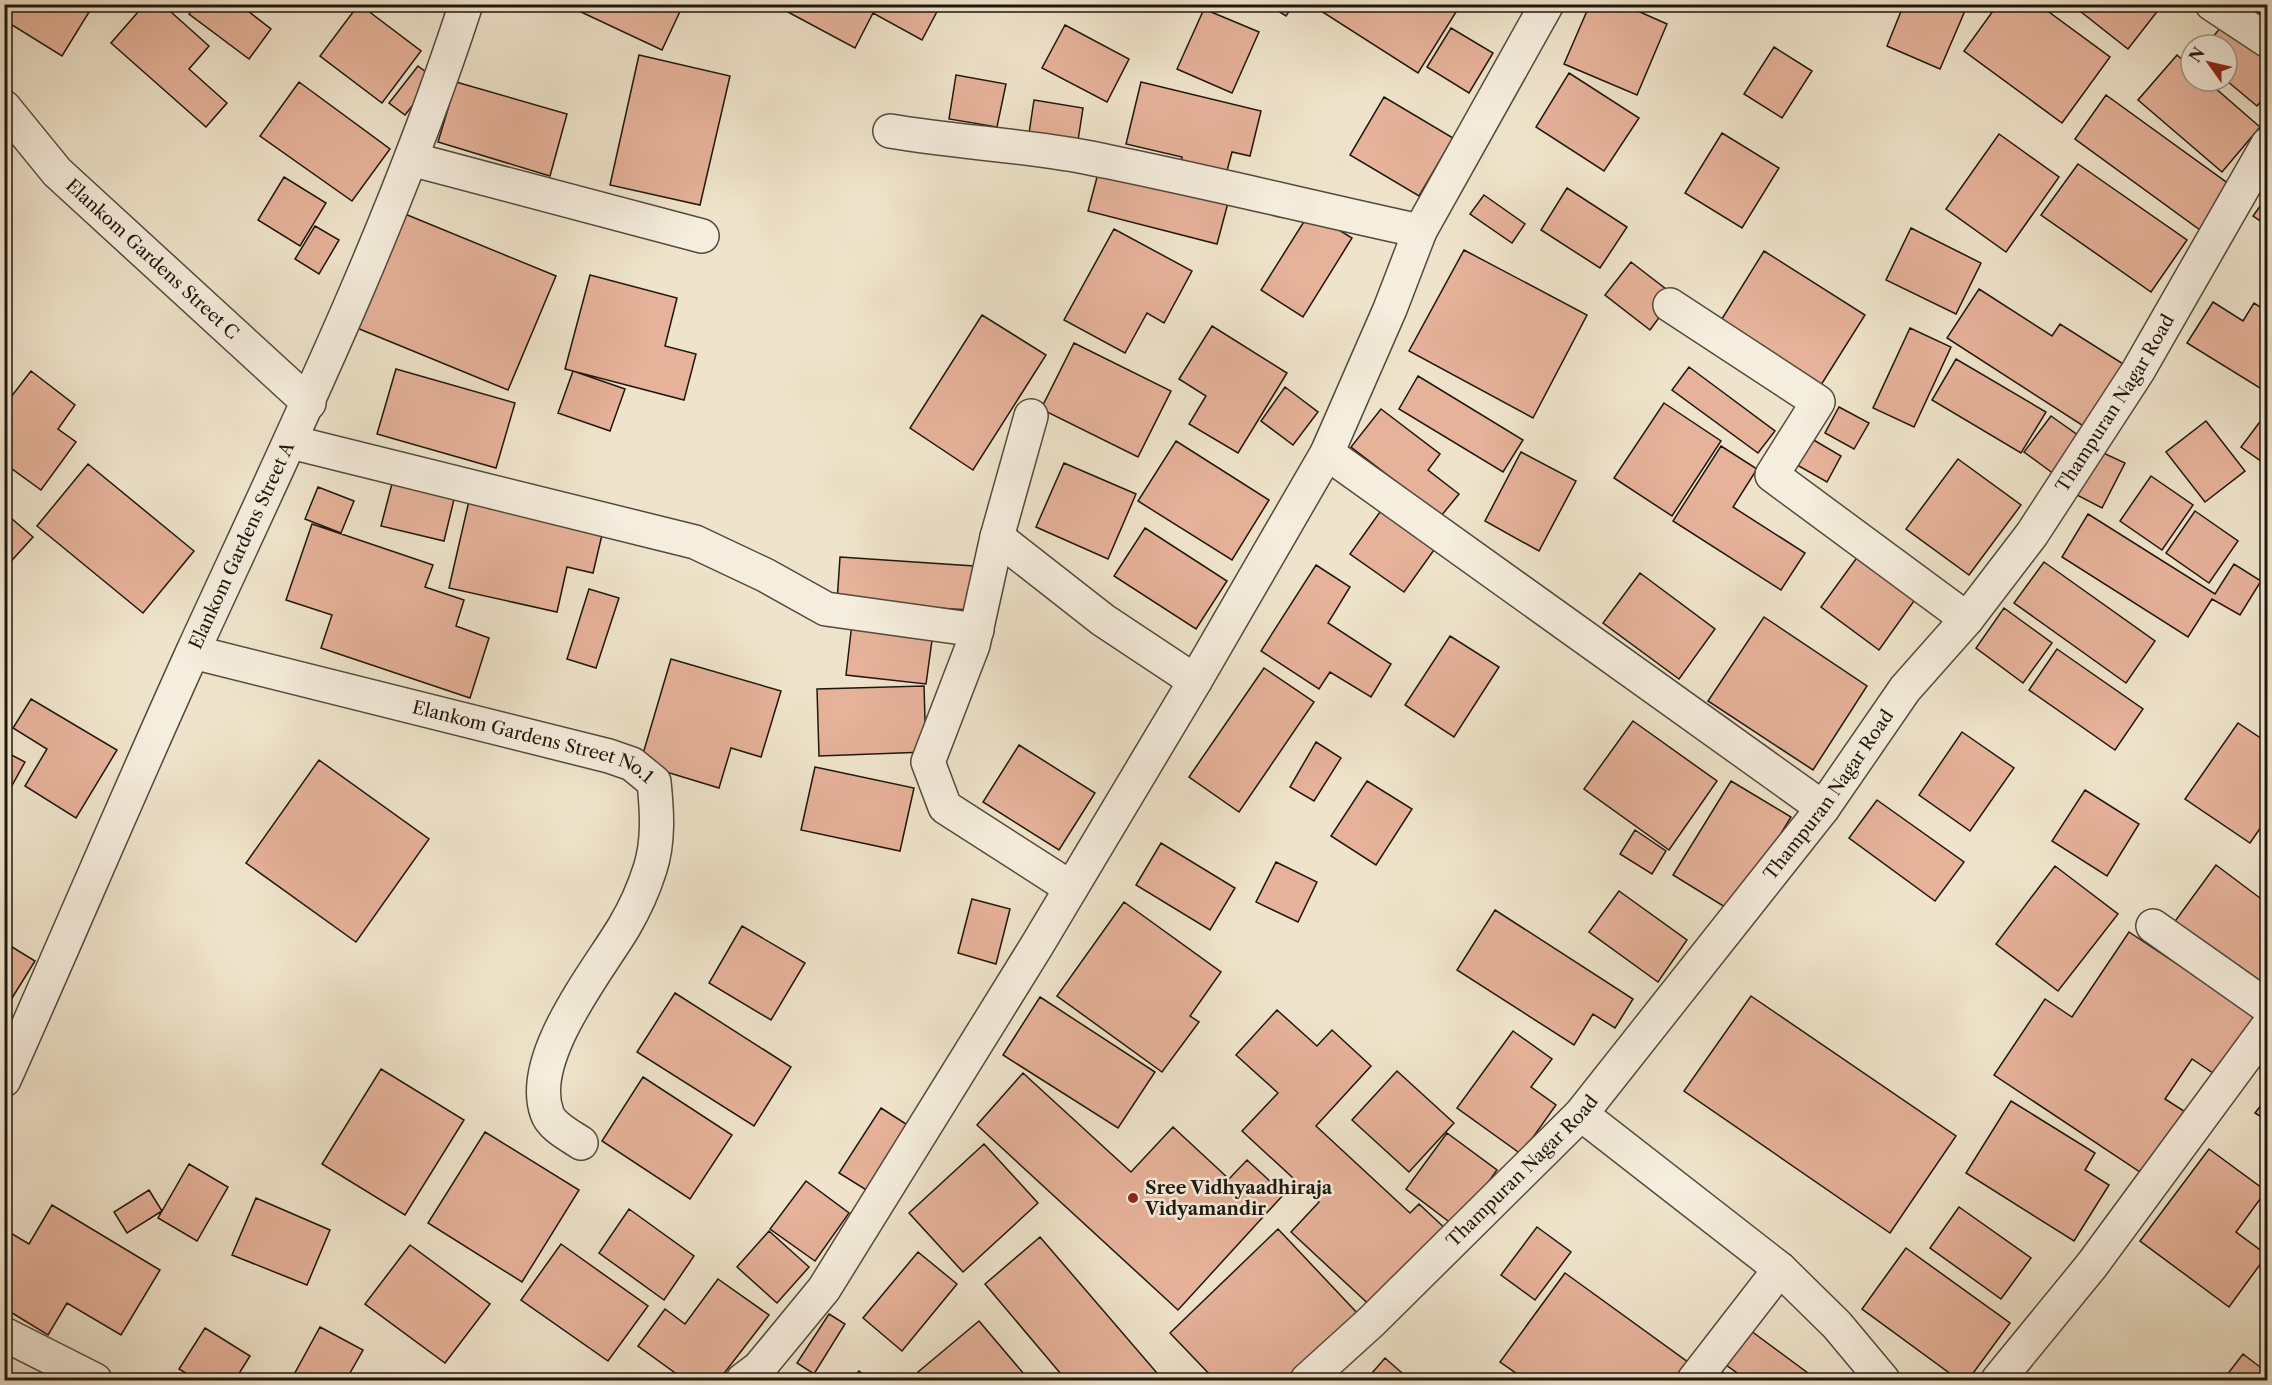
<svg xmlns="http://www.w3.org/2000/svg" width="2272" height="1385" font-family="'Libre Caslon Text',serif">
	<rect width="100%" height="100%" fill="#efe4cb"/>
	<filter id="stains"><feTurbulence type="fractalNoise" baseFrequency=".00333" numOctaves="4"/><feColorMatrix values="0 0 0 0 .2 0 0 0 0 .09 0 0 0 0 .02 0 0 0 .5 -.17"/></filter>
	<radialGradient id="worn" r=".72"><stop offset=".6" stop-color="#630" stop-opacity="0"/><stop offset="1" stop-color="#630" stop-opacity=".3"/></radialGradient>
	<!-- building -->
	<path fill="#e6b29a" stroke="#1f170e" stroke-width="1.5" d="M 13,4 L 94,4 L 62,56 L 4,20 Z
		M 145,4 L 162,4 L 209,46 L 189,69 L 227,103 L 206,127 L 111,43 Z
		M 196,4 L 239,4 L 271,29 L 249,59 L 189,14 Z
		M 359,4 L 421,51 L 382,103 L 320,56 Z
		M 564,4 L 676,4 L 682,7 L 662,50 Z
		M 773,4 L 941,4 L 922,40 L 873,13 L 855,48 Z
		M 1267,4 L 1294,4 L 1286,16 Z
		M 1310,4 L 1461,4 L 1418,73 Z
		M 1590,4 L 1622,4 L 1667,24 L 1637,95 L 1564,64 Z
		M 1904,4 L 1967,6 L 1940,69 L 1887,46 Z
		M 1998,4 L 2038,4 L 2110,57 L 2062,123 L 1964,51 Z
		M 2071,4 L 2163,4 L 2128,49 Z
		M 2225,4 L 2268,4 L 2268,16 Z
		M 1204,9 L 1259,32 L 1232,93 L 1177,69 Z
		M 2227,20 L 2268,53 L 2268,93 L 2257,106 L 2227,81 L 2227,45 L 2206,45 Z
		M 1065,25 L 1129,59 L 1107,102 L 1042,68 Z
		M 1451,28 L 1493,53 L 1469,93 L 1427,67 Z
		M 1774,47 L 1812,71 L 1782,118 L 1744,94 Z
		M 639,55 L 730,76 L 700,205 L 610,185 Z
		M 2177,55 L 2191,67 L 2191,81 L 2207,81 L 2260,127 L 2222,172 L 2138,100 Z
		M 418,66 L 434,78 L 405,115 L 389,103 Z
		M 1569,73 L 1639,118 L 1604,171 L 1536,127 Z
		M 956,75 L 1006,84 L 997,127 L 949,119 Z
		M 299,82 L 390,149 L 352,201 L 260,136 Z
		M 456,82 L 567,114 L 550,176 L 438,142 Z
		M 1141,82 L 1261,111 L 1250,156 L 1232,152 L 1225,178 L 1180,167 L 1182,157 L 1126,144 Z
		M 2106,95 L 2233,187 L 2200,230 L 2075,139 Z
		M 1384,97 L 1453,138 L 1419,196 L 1350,155 Z
		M 1034,100 L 1083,108 L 1077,147 L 1028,140 Z
		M 1722,133 L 1779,168 L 1742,228 L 1685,193 Z
		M 1999,134 L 2059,177 L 2006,252 L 1946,209 Z
		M 2078,164 L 2187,240 L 2151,292 L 2041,215 Z
		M 1100,166 L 1229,199 L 1217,244 L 1088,211 Z
		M 284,177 L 326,203 L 300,246 L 258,220 Z
		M 1567,188 L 1627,227 L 1600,268 L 1541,230 Z
		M 1484,195 L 1525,224 L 1512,243 L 1470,214 Z
		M 2268,195 L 2268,226 L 2253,216 Z
		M 1310,212 L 1352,238 L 1303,317 L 1261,290 Z
		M 405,214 L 556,276 L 508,390 L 357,328 Z
		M 315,226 L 339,240 L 319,274 L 295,259 Z
		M 1911,228 L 1981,263 L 1956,314 L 1886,280 Z
		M 1114,229 L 1192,271 L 1164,323 L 1147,313 L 1125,353 L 1064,320 Z
		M 1464,250 L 1587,315 L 1533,418 L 1409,351 Z
		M 1764,251 L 1865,315 L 1821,385 L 1720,322 Z
		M 1631,262 L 1675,296 L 1650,330 L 1605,295 Z
		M 590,275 L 677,298 L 665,346 L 696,354 L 684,400 L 565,369 Z
		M 1979,289 L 2052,336 L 2060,324 L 2128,367 L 2088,429 L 1947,338 Z
		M 2213,302 L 2243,321 L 2254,303 L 2268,312 L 2268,393 L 2187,343 Z
		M 982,315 L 1046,355 L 973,470 L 910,428 Z
		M 1212,326 L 1287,373 L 1238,453 L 1189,424 L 1206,396 L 1179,379 Z
		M 1910,328 L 1951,347 L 1914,427 L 1873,408 Z
		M 1074,343 L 1171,391 L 1138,457 L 1041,409 Z
		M 1956,359 L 2046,412 L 2021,453 L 1932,400 Z
		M 1689,367 L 1775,431 L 1758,453 L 1672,390 Z
		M 396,369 L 515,403 L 496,468 L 377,434 Z
		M 31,371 L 75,405 L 58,429 L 76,442 L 41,490 L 4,463 L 4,406 Z
		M 573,371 L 625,389 L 610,431 L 558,413 Z
		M 1418,376 L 1523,440 L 1503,472 L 1399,409 Z
		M 1285,387 L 1318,412 L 1293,445 L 1261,421 Z
		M 1664,403 L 1721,441 L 1672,516 L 1614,478 Z
		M 1839,407 L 1869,423 L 1854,449 L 1825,433 Z
		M 1381,409 L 1440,454 L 1428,470 L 1459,494 L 1441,516 L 1351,447 Z
		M 2051,416 L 2082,438 L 2054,474 L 2024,452 Z
		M 2262,419 L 2268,422 L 2268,466 L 2241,447 Z
		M 2206,421 L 2245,471 L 2205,502 L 2166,452 Z
		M 1812,439 L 1841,456 L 1827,482 L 1797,465 Z
		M 1176,441 L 1269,500 L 1232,560 L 1138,501 Z
		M 1721,446 L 1757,469 L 1733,507 L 1805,553 L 1781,590 L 1673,521 Z
		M 2097,450 L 2125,463 L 2102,508 L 2075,494 Z
		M 1521,452 L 1576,481 L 1539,551 L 1485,521 Z
		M 1958,459 L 2021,505 L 1969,575 L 1906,529 Z
		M 1064,463 L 1136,494 L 1108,559 L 1036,527 Z
		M 88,464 L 194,551 L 143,613 L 37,526 Z
		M 394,476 L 456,491 L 444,541 L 381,526 Z
		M 2151,476 L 2193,505 L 2162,550 L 2120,521 Z
		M 318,487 L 354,501 L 341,533 L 305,519 Z
		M 471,492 L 605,522 L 593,573 L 567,567 L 557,612 L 449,588 Z
		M 1385,505 L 1439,543 L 1404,592 L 1350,554 Z
		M 2195,511 L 2238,541 L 2209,583 L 2166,553 Z
		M 4,512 L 33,537 L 5,568 L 4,568 Z
		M 2088,514 L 2215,594 L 2234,564 L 2261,581 L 2240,615 L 2212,599 L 2188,637 L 2062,557 Z
		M 312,524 L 433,565 L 425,587 L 464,600 L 456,626 L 489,638 L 470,698 L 321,648 L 332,615 L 286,600 Z
		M 1145,528 L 1227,581 L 1196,629 L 1114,576 Z
		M 1861,552 L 1919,594 L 1879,650 L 1821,607 Z
		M 840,557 L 974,566 L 970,610 L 837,602 Z
		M 2044,562 L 2155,641 L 2126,683 L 2014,603 Z
		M 1316,565 L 1350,587 L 1328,623 L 1391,664 L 1371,697 L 1330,672 L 1319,689 L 1261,651 Z
		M 1640,573 L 1715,629 L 1679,679 L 1603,623 Z
		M 589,589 L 619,598 L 596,668 L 567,659 Z
		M 2004,608 L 2052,643 L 2023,683 L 1976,648 Z
		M 1764,617 L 1867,686 L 1813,770 L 1708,701 Z
		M 852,623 L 933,633 L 926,684 L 846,675 Z
		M 1450,636 L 1499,667 L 1454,737 L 1405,705 Z
		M 2057,649 L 2143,709 L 2115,750 L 2029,690 Z
		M 671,659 L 781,691 L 761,757 L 731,748 L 719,788 L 640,764 Z
		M 1264,668 L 1314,702 L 1239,812 L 1189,777 Z
		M 924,686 L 926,752 L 819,756 L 817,689 Z
		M 31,699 L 117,750 L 76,818 L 25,786 L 47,749 L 13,728 Z
		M 1633,721 L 1717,781 L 1669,850 L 1584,789 Z
		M 2238,723 L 2268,743 L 2268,817 L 2250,843 L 2185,799 Z
		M 1962,732 L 2014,768 L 1970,831 L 1919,795 Z
		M 1316,742 L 1341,758 L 1314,801 L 1290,787 Z
		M 1019,745 L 1095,793 L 1059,850 L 983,802 Z
		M 4,751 L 25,762 L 4,800 Z
		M 319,760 L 429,839 L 356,942 L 246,863 Z
		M 815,767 L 914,788 L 900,851 L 801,830 Z
		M 1367,781 L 1412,809 L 1376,865 L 1331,836 Z
		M 1731,781 L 1791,817 L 1733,912 L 1673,875 Z
		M 2085,790 L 2139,824 L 2107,876 L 2052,841 Z
		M 1877,800 L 1964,862 L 1935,901 L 1849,838 Z
		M 1635,830 L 1666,851 L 1652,874 L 1620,854 Z
		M 1161,843 L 1235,888 L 1210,930 L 1136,885 Z
		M 1276,862 L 1317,882 L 1298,922 L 1256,902 Z
		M 2216,865 L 2268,904 L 2268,978 L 2260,988 L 2173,924 Z
		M 2055,866 L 2118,914 L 2058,991 L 1996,944 Z
		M 1619,891 L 1687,940 L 1658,982 L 1589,932 Z
		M 972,899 L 1010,909 L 996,964 L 958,953 Z
		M 1124,902 L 1221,972 L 1190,1016 L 1199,1022 L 1162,1072 L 1057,996 Z
		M 1495,910 L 1633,999 L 1615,1028 L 1593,1014 L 1574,1045 L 1457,970 Z
		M 742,926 L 805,963 L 771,1020 L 709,983 Z
		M 2129,932 L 2255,1016 L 2216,1075 L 2192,1059 L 2165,1099 L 2187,1113 L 2146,1176 L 1994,1075 L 2045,999 L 2072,1017 Z
		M 4,942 L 35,961 L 4,1011 Z
		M 675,993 L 791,1067 L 754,1126 L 637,1052 Z
		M 1751,996 L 1956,1136 L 1890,1233 L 1684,1091 Z
		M 1040,997 L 1155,1072 L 1118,1128 L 1003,1055 Z
		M 1277,1010 L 1317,1046 L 1332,1030 L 1371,1066 L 1316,1126 L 1410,1213 L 1419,1204 L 1449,1232 L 1376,1311 L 1291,1232 L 1319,1202 L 1242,1131 L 1278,1093 L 1236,1055 Z
		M 1513,1031 L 1552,1059 L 1531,1087 L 1556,1105 L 1521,1154 L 1457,1108 Z
		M 381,1069 L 464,1120 L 405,1215 L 322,1164 Z
		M 1397,1071 L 1454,1123 L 1409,1172 L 1352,1120 Z
		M 1023,1073 L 1131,1172 L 1173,1127 L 1229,1179 L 1247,1160 L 1284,1194 L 1178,1310 L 977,1125 Z
		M 643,1077 L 732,1135 L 690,1199 L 602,1141 Z
		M 2268,1096 L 2268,1121 L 2255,1113 Z
		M 2011,1101 L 2095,1153 L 2085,1170 L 2109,1185 L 2074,1241 L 1966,1173 Z
		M 881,1108 L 917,1131 L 876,1196 L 839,1173 Z
		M 485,1132 L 579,1190 L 522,1282 L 428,1223 Z
		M 1447,1133 L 1497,1170 L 1456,1227 L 1406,1189 Z
		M 984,1144 L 1038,1203 L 963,1272 L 909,1213 Z
		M 2209,1149 L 2266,1191 L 2236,1232 L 2267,1255 L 2229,1307 L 2140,1241 Z
		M 189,1164 L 228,1187 L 197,1241 L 158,1218 Z
		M 806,1181 L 849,1213 L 815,1261 L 770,1229 Z
		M 149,1190 L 162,1211 L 127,1233 L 114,1212 Z
		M 256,1198 L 330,1230 L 307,1285 L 232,1255 Z
		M 52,1205 L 160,1270 L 121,1335 L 67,1303 L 48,1335 L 4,1308 L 4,1229 L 29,1244 Z
		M 1959,1207 L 2031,1258 L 2001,1299 L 1930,1248 Z
		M 629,1209 L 694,1256 L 664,1300 L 599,1253 Z
		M 1537,1227 L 1571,1252 L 1535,1300 L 1501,1275 Z
		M 1278,1229 L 1360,1316 L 1293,1380 L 1215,1380 L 1170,1333 Z
		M 769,1231 L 809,1267 L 777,1303 L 737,1267 Z
		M 1040,1237 L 1163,1380 L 1066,1380 L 985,1284 Z
		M 561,1244 L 648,1306 L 608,1361 L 521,1300 Z
		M 410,1245 L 490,1304 L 445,1363 L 365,1304 Z
		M 1906,1248 L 2010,1323 L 1968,1380 L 1959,1380 L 1862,1309 Z
		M 918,1252 L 957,1284 L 902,1351 L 863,1318 Z
		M 1565,1273 L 1692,1365 L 1681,1380 L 1526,1380 L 1500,1362 Z
		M 718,1279 L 769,1315 L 719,1380 L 685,1380 L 638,1346 L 665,1309 L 685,1324 Z
		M 829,1314 L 845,1324 L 814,1374 L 797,1363 Z
		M 979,1321 L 1029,1380 L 925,1380 L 918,1372 Z
		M 320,1327 L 363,1350 L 346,1380 L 291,1380 Z
		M 205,1328 L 250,1356 L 235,1380 L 197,1380 L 179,1369 Z
		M 1747,1328 L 1812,1376 L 1808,1380 L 1747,1380 L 1722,1362 Z
		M 2243,1354 L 2268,1373 L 2268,1380 L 2223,1380 Z
		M 1385,1358 L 1410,1380 L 1366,1380 Z
		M 1720,1370 L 1732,1380 L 1711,1380 Z
		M 859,1371 L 871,1380 L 851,1380 Z"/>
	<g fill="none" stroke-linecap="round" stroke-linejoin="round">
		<defs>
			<g id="minor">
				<path d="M 2212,4 L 2268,41"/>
				<path id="s1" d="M 4,107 L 57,172 L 309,403"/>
				<path d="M 890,131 C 955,142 1020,145 1085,157 C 1197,179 1309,207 1420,231"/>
				<path d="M 411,159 L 702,236"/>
				<path d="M 1670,305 L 1818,402 L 1772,475 L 1967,619"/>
				<path d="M 1031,416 L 997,537 L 973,645 L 928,762 L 945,807 L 1071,888"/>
				<path d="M 291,442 L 695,542 L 765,575 L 826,609 L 977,630"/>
				<path d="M 1327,453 L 1823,808"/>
				<path d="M 997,537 L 1103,620 L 1195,681"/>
				<path id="s2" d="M 193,652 L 609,756 L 632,764 L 654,782 C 657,811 659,841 650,869 C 644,888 634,910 624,927 C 597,972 527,1058 547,1113 C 551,1126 569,1135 581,1143"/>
				<path d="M 2153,926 L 2268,1007"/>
				<path id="s3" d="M 4,1080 C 68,937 129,792 194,649 C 291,438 394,226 466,4"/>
				<path d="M 1581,1114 L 1780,1269 L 1837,1325 L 1883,1380"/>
				<path d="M 4,1334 L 95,1380"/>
				<path d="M 743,1380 L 759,1368 L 824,1289 L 1036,947 L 1195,681 L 1327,453 L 1390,309 L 1420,231 L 1547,4"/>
				<path id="s4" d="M 1307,1380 L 1371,1322 L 1581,1114 L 1823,808 L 1905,689 L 1967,619 L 2032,534 L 2138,371 L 2268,144"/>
				<path d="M 1694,1380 L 1780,1269"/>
				<path d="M 1998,1380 L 2092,1265 L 2268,1026"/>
			</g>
		</defs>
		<!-- minor casing -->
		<use href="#minor" stroke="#534a3d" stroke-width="36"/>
		<!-- minor -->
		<use href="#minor" stroke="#f5eddd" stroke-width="33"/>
	</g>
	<!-- markers -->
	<circle fill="#8f2418" stroke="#f5eddd" stroke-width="2" cx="1133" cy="1198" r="6"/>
	<g text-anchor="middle" stroke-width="5" stroke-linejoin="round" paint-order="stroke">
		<!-- street labels -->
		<g font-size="18" fill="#1f170e" stroke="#f5eddd">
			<text dy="6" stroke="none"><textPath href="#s1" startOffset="213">Elankom Gardens Street C</textPath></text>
			<text dy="6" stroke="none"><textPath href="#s4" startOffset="1272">Thampuran Nagar Road</textPath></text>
			<text dy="6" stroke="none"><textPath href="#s3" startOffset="585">Elankom Gardens Street A</textPath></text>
			<text dy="6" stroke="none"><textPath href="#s2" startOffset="352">Elankom Gardens Street No.1</textPath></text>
			<text dy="6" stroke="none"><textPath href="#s4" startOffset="786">Thampuran Nagar Road</textPath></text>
			<text dy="6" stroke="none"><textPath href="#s4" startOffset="300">Thampuran Nagar Road</textPath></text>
		</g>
		<!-- poi labels -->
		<g font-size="18" font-weight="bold" fill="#1f170e" stroke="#f5eddd" text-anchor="start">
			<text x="1145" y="1194">Sree Vidhyaadhiraja<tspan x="1145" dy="21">Vidyamandir</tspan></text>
		</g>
	</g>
	<!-- margin -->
	<rect width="2272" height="1385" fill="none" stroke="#efe4cb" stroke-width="24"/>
	<rect x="6" y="6" width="2260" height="1373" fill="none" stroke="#1f170e" stroke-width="3"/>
	<rect x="12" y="12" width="2248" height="1361" fill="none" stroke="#1f170e" stroke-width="1.5"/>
	<!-- north arrow -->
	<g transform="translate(2209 63) rotate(304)"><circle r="28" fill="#f5eddd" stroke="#9f978a" stroke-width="1.5"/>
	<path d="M0-4.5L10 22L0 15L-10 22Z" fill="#8f2418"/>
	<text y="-9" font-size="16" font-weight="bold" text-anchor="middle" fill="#1f170e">N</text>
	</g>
	<rect width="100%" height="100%" filter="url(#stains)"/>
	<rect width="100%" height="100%" fill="url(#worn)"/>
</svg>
